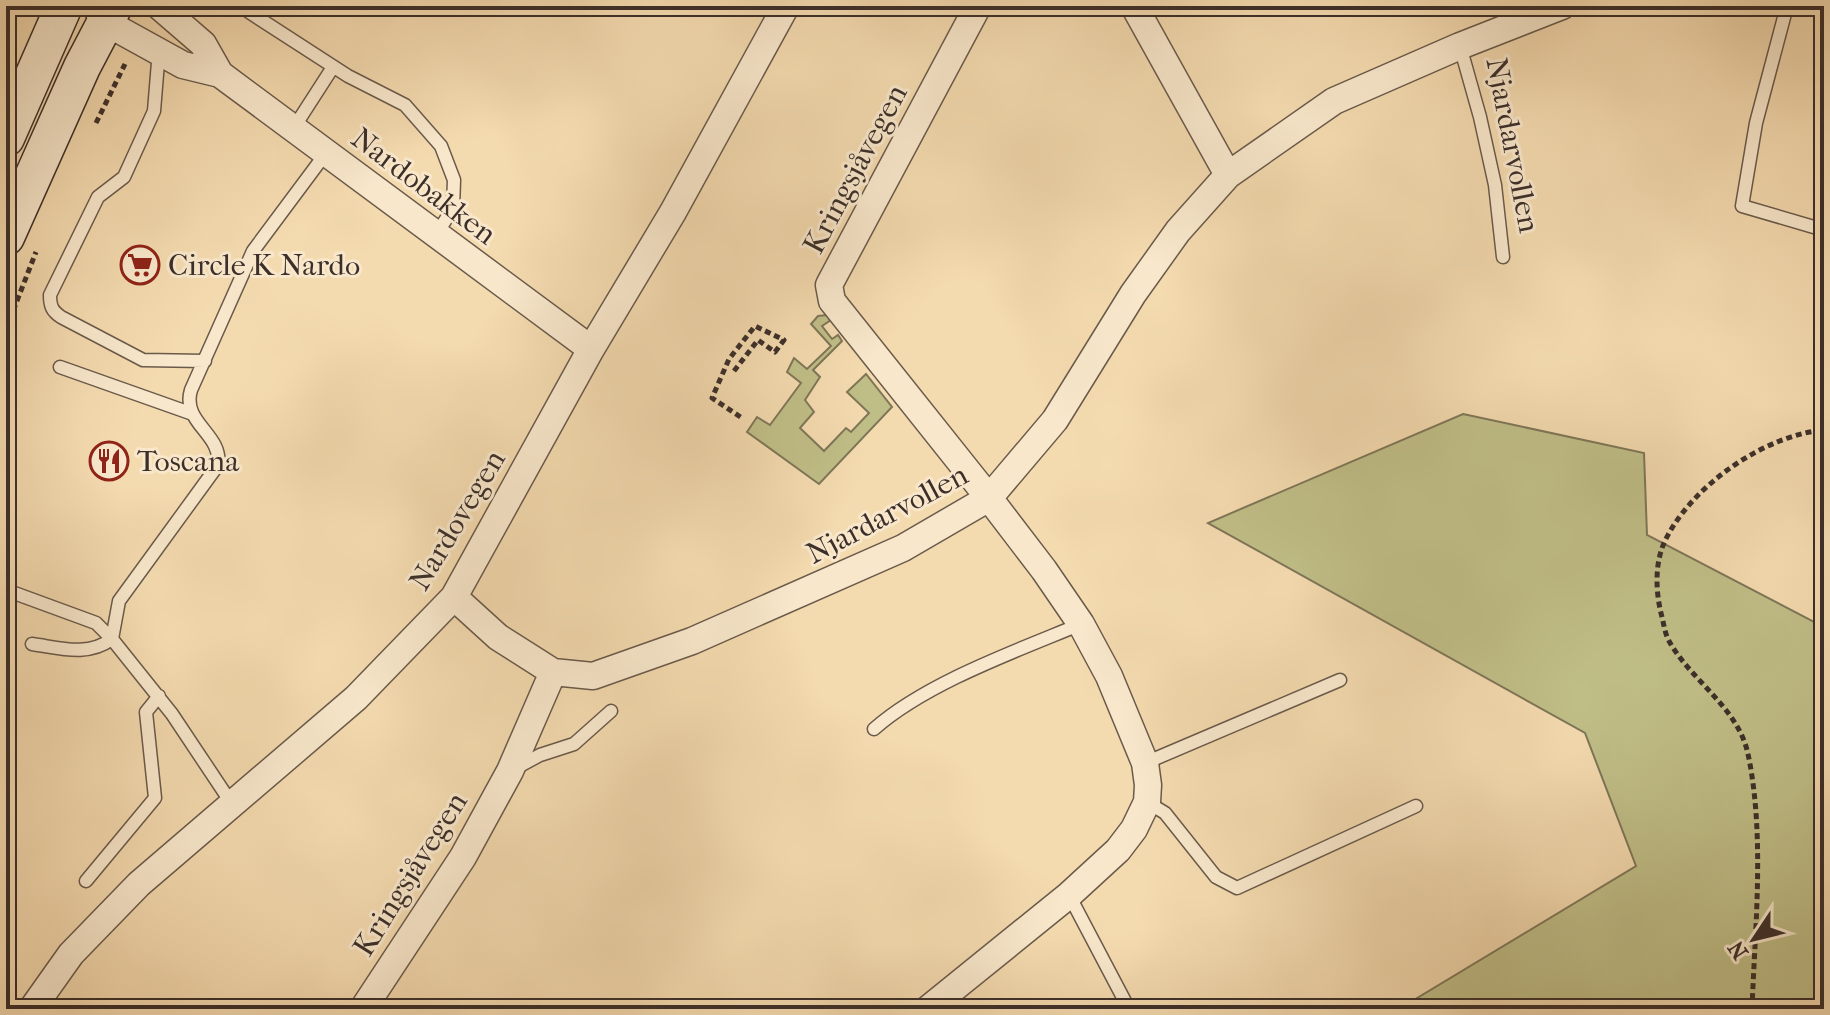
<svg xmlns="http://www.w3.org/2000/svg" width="1830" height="1015" font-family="'IM FELL French Canon',serif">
	<rect width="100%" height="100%" fill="#f4daaf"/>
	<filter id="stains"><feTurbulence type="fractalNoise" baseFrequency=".0025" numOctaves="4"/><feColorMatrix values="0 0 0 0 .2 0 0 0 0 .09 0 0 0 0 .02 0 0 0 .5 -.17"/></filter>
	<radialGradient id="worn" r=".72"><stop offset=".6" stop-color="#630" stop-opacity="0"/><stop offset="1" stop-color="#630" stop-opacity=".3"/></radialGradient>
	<!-- green -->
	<path fill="#c0be87" stroke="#7e7658" stroke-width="2" d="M 827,315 L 831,320 L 822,326 L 832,339 L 838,335 L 842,341 L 813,370 L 820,377 L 805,400 L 814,412 L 800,428 L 824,451 L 846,428 L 851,432 L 869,413 L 847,392 L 866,374 L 892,407 L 819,484 L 747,432 L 757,417 L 770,425 L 801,383 L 787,372 L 794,358 L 807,369 L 831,346 L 811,324 L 818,316 Z
		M 1463,414 L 1644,453 L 1647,535 L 1824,627 L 1824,1009 L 1399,1009 L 1636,866 L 1585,733 L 1208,523 Z"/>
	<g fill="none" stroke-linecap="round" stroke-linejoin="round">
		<defs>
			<path id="lane" d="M 243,6 L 249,12 L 348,76 L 405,105 L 441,146 L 454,180 L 453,208 L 436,235
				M 1787,6 L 1756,123 L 1742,206 L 1824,230
				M 1460,46 L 1480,117 L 1495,185 L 1503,257
				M 159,50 L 154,111 L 124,177 L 98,197 L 50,295 C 50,306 52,311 61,317 L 143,360 L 205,361
				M 293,129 L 333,67
				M 60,367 L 190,413
				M 6,590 L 96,623 L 112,639 C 87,657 61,648 32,644
				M 874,729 C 926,683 1016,651 1081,624
				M 1145,763 L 1340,680
				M 516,768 L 540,755 L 574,744 L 611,711
				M 1147,802 L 1165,813 L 1216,877 L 1237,888 L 1416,806
				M 232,804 L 172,714 L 112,639 L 119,601 L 218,465 C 223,434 181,423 191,390 L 253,251 L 326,153
				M 86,881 L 155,798 L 146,712 L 159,696
				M 1069,895 L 1129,1009"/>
			<path id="street" d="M 159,6 L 203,44 L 220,74
				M 1134,6 L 1228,175
				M 97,9 L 105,22 L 183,65 L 220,74 L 591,349
				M 454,597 L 498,637 L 553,672 L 593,676 L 692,641 L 903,548 L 989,498 L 1055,420 L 1133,294 L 1178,231 L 1228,175 L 1334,101 L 1460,46 L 1562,6
				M 32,1009 L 71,954 L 139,884 L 356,698 L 454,597 L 591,349 L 673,212 L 786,6
				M 363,1009 L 463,857 L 510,771 L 553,672
				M 928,1009 L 1069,895 L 1118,850 L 1134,829 L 1147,802 L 1148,785 L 1145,763 L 1109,676 L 1081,624 L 1044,570 L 989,498 L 832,301 L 829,285 L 978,6"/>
			<path id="secondary" d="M 6,138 L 64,6
				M 6,237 L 82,67 L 114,6"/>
		</defs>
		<!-- lane casing -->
		<use href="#lane" stroke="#6a5a4b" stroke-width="15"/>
		<!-- street casing -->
		<use href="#street" stroke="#6a5a4b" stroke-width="29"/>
		<!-- secondary casing -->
		<use href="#secondary" stroke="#3c2f2a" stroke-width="39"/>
		<!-- path -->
		<path stroke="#3c2f2a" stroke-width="5" stroke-dasharray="6 4" stroke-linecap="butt" d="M 96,123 L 125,64
			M 6,329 L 36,252
			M 734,371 L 758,340 L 775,352 L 784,340 L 755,326 L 729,359 L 712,398 L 742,418
			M 1752,1009 C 1755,928 1765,834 1748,754 C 1738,707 1691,681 1669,641 C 1665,634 1664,625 1662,617 C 1655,591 1654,559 1668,535 C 1696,483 1766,435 1824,430"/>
		<!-- lane -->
		<use href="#lane" stroke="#f8e7cb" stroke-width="12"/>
		<!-- street -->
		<use href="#street" stroke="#f8e7cb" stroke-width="26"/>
		<!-- secondary -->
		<use href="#secondary" stroke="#f8e7cb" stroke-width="36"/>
	</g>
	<!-- icons -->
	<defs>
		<symbol id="supermarket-ring" viewBox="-11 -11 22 22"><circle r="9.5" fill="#f8e7cb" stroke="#8f2418" stroke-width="1.5"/><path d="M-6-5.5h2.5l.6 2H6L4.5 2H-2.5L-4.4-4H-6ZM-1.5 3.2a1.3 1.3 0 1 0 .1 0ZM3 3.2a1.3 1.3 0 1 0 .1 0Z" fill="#8f2418"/></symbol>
		<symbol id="restaurant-ring" viewBox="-11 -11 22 22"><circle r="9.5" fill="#f8e7cb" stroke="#8f2418" stroke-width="1.5"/><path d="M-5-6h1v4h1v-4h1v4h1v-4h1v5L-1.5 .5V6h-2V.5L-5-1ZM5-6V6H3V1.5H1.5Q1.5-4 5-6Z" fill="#8f2418"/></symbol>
	</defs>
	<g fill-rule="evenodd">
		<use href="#supermarket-ring" x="118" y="243" width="44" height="44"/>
		<use href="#restaurant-ring" x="87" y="439" width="44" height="44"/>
	</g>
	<g text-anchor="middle" stroke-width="6" stroke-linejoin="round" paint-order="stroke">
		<!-- street labels -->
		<g font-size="30" fill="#3c2f2a" stroke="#f8e7cb">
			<text transform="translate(1513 145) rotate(79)" y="10">Njardarvollen</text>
			<text transform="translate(855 169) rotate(-62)" y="10">Kringsjåvegen</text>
			<text transform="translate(424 186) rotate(37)" y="10">Nardobakken</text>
			<text transform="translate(887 514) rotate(-28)" y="10">Njardarvollen</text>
			<text transform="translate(457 520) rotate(-59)" y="10">Nardovegen</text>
			<text transform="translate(410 874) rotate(-58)" y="10">Kringsjåvegen</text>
		</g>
		<!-- poi labels -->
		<g font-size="30" fill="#3c2f2a" stroke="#f8e7cb" text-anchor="start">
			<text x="168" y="275">Circle K Nardo</text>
			<text x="137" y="471">Toscana</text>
		</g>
	</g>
	<!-- margin -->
	<rect width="1830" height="1015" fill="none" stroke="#f4daaf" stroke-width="32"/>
	<rect x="8" y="8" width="1814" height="999" fill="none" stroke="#3c2f2a" stroke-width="4"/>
	<rect x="16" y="16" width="1798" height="983" fill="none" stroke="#3c2f2a" stroke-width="2"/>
	<!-- north arrow -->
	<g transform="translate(1754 939) rotate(235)" stroke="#f8e7cb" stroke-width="6" paint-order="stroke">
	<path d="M0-6L14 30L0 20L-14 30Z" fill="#3c2f2a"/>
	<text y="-12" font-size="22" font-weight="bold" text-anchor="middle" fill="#3c2f2a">N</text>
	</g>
	<rect width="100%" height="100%" filter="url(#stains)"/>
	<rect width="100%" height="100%" fill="url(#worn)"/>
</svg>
